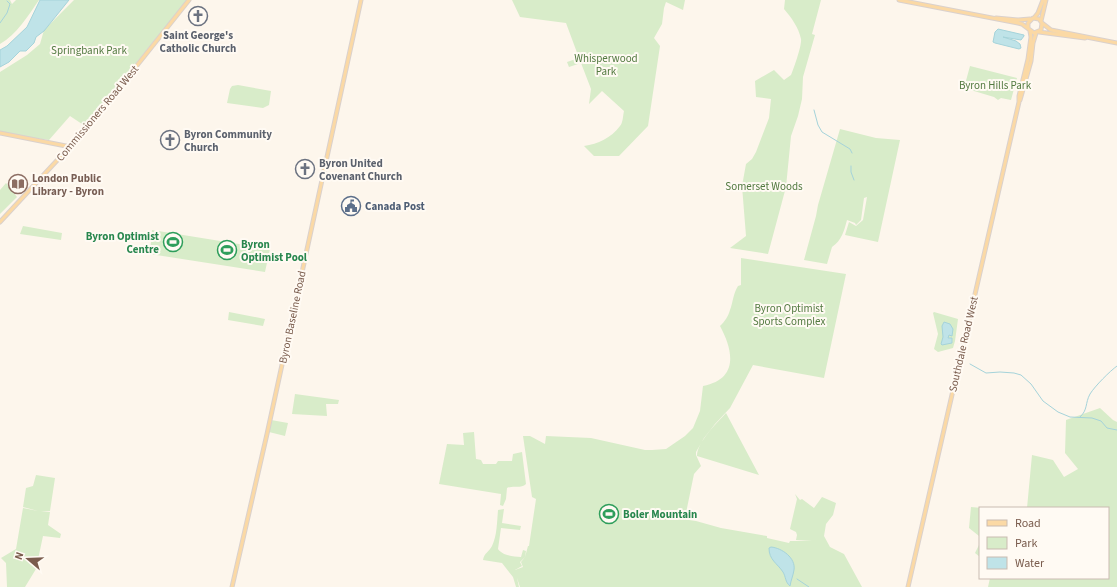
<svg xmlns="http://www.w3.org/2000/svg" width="1117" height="587" font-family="'Source Sans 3',sans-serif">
	<rect width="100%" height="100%" fill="#fdf6ec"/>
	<!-- green -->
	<path fill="#d8ecc9" d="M 0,0 L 10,0 L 12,4 L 16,0 L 39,0 C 28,16 17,34 0,44 Z
		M 74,0 L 187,0 L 85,126 L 70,116 L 49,140 L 19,136 L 0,131 L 0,72 L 27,55 L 40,44 L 44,30 Z
		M 512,0 L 685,0 L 683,10 L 666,2 L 664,8 L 662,24 L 654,38 L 660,46 L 648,126 L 619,156 L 594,156 L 584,146 C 598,144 611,138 620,126 C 623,123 623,115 624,111 L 602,91 L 589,104 L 591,89 L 581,63 L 569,67 L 567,62 L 579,58 L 566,23 L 520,17 Z
		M 785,0 L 821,0 L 812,34 L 815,35 L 803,77 L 802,99 L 798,116 L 791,136 L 786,187 L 768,254 L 730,248 L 746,236 L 742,186 L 746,164 L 752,159 L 756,152 L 769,118 L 771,99 L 756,97 L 755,81 L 774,70 L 784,80 L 791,75 C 794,68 802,45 801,39 C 799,28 791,17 784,9 Z
		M 970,66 L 1017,78 L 1011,100 L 1001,98 L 998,100 L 994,97 L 964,88 Z
		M 238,85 L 271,91 L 269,105 L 263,108 L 227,103 L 230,89 L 232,86 Z
		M 840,129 L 876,138 L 900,140 L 878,242 L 845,235 L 849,222 L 856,226 L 863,220 L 867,197 L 864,198 L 861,220 L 856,225 L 855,223 L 847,220 C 844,231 842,240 832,247 L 827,264 L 804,260 L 816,216 L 818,205 Z
		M 6,183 L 17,197 L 0,214 L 0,190 Z
		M 23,226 L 62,233 L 61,240 L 20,234 Z
		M 152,230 L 270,249 L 265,272 L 150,254 Z
		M 741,258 L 846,274 L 824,378 L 753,365 L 730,408 L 715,424 L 704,438 L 696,452 L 696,455 L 701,466 L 694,474 L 686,513 L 689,520 L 696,521 L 721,528 L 767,536 L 767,538 L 789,543 L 790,541 L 812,541 L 796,540 L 797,535 L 796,532 L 790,529 L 797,499 L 795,494 L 800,500 L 802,499 L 814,508 L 822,497 L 836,503 L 833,515 L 826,524 L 824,536 L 830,547 L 844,554 L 862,587 L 520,587 L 517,578 L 519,587 L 516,587 L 513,577 L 502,563 L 483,560 C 484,553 489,552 492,546 C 497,536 497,522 498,510 L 504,509 L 502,523 L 521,526 L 520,530 L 501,528 L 498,549 C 503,556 513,556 521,557 L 523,550 L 526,551 L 525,557 L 520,562 L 522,566 L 515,570 L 515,575 L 515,570 L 523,567 L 521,562 L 525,557 L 528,546 L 529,546 L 536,499 L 532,497 L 523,436 L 530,436 L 545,444 L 546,436 L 591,438 L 645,450 L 652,450 L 666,449 L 685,436 L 693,428 L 700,411 L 703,386 C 738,379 734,352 720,326 C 725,321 728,317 730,310 C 733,302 733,294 738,286 L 741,285 Z
		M 229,312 L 265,319 L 263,326 L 228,320 Z
		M 934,312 L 958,319 L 955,341 L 953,348 L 938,352 L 934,349 L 938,334 L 933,313 Z
		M 295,394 L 339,400 L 338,404 L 326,404 L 327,416 L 292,414 Z
		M 1100,408 L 1113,420 L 1117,422 L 1117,587 L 988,587 L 990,578 L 1108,578 L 1108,508 L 1027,508 L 1032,455 L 1053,460 L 1064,477 L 1078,469 L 1065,453 L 1066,420 Z
		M 726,413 L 759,475 L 697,456 C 697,442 717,423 726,413 Z
		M 271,420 L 288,423 L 285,436 L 269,432 Z
		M 474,432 L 476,459 L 481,460 L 483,464 L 496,464 L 498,461 L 512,461 L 513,454 L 522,452 L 526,484 C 521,489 514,485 507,488 L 506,499 L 503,506 L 500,505 L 501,494 L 439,484 L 447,444 L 464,445 L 463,433 Z
		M 36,475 L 55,478 L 50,511 L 41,511 L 50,512 L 48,525 L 61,534 L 60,538 L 43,536 L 36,569 L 25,587 L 7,587 L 6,563 L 1,558 L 16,549 L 23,508 L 38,511 L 23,507 L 26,488 L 33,486 Z
		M 971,507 L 982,508 L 980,508 L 980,557 L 975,553 L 979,545 L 979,536 L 969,528 Z"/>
	<!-- water -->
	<path fill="#bfe3e8" stroke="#a5d3da" d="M 40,0 L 69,0 L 44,31 L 36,37 L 34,43 L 26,51 L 20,51 L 9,62 L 0,67 L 0,50 L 7,46 L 27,27 Z
		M 998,29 L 1024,35 L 1024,36 L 1021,40 L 1003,37 L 1016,41 L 1020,44 L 1021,48 L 1019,49 L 995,43 L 993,42 L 995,32 Z
		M 944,322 L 950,324 L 953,329 L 952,336 L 949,335 L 948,338 L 952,338 L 952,343 L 942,345 L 941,344 L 943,337 L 942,326 Z
		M 771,547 C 782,548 796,558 794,570 C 793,576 791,580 790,586 C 785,582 786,577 783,572 C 777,563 769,560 769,548 Z"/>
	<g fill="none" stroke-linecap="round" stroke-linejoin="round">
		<!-- stream -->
		<path stroke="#a5d3da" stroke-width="1" d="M 0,23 L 7,13 L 10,4 L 7,1
			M 814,110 L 818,125 L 822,132 L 850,149 L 852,153
			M 851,166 L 851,172 L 854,180
			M 970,364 L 986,373 L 1000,372 L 1014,373 L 1021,375 L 1031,384 L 1043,401 L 1058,412 L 1070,417 L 1092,418 L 1101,421 L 1107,428 L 1117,430
			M 1080,417 C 1088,410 1085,403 1090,394 C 1095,386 1110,371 1117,366
			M 797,579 L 809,587"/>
		<defs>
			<path id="major" d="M 899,0 L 1018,23 L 1022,24 L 1034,33 L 1041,30 L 1042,23 L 1039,19 L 1033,18 L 1028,23 L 1028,28
				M 996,18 L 1018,20 L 1030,19
				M 1034,18 L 1038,13 L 1043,0
				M 1041,21 L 1046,0
				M 1042,23 L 1051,30 L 1117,43
				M 1039,32 L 1085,38
				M 1020,100 L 1031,61 L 1033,43 L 1036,33
				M 0,133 L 71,147
				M 0,222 L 88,127 L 189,0
				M 232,587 L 267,434 L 361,0
				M 908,587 L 1019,102 L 1019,96 L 1028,59 L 1031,37 L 1030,31"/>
		</defs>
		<!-- major casing -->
		<use href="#major" stroke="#dad1cd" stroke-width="5"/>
		<!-- major -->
		<use href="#major" stroke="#fbd9a5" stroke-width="3"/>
	</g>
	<!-- icons -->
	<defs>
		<symbol id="church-ring" viewBox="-11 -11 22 22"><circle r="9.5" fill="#fffaf3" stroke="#6b7280" stroke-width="1.5"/><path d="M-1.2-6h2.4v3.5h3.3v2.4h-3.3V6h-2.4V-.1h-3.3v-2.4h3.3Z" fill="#6b7280"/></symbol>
		<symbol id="library-ring" viewBox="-11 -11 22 22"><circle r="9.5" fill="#fffaf3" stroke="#8d6e63" stroke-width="1.5"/><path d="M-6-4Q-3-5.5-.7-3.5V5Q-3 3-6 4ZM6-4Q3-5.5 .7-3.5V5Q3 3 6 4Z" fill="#8d6e63"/></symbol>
		<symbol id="civic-ring" viewBox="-11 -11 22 22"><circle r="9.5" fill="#fffaf3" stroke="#5c6f8a" stroke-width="1.5"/><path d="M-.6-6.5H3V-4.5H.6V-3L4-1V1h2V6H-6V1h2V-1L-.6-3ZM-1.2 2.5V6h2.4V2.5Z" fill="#5c6f8a"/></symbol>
		<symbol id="stadium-ring" viewBox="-11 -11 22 22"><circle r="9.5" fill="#fffaf3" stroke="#2e9e5b" stroke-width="1.5"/><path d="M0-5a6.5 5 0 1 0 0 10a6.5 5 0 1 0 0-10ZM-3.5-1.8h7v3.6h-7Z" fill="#2e9e5b"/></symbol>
	</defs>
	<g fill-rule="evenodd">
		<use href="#church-ring" x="187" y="5" width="22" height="22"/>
		<use href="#church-ring" x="159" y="129" width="22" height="22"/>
		<use href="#church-ring" x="294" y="158" width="22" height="22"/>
		<use href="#library-ring" x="7" y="173" width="22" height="22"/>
		<use href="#civic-ring" x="340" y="195" width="22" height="22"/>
		<use href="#stadium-ring" x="162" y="231" width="22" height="22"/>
		<use href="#stadium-ring" x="216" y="239" width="22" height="22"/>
		<use href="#stadium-ring" x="598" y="503" width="22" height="22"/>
	</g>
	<g text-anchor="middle" stroke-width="4" stroke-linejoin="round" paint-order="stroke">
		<!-- worship labels -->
		<g font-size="11" font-weight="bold" fill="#5b616d" stroke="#fffaf3" text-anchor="start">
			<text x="198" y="39" text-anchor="middle">Saint George's<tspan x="198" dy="13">Catholic Church</tspan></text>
			<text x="184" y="138">Byron Community<tspan x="184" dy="13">Church</tspan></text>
			<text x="319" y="167">Byron United<tspan x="319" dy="13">Covenant Church</tspan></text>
		</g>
		<!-- park labels -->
		<g font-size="11" fill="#537a41" stroke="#fffaf3">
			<text x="89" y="54">Springbank Park</text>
			<text x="606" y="62">Whisperwood<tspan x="606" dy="13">Park</tspan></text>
			<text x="995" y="89">Byron Hills Park</text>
			<text x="764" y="190">Somerset Woods</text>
			<text x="789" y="312">Byron Optimist<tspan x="789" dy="13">Sports Complex</tspan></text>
		</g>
		<!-- street labels -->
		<g font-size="11" fill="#7a5c4d" stroke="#fffaf3">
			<text transform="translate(97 113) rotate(-50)" y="4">Commissioners Road West</text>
			<text transform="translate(292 317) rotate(-78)" y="4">Byron Baseline Road</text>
			<text transform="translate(963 344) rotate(-77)" y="4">Southdale Road West</text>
		</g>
		<!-- education labels -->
		<g font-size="11" font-weight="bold" fill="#785e54" stroke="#fffaf3" text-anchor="start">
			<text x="32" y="182">London Public<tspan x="32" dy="13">Library - Byron</tspan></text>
		</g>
		<!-- service labels -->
		<g font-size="11" font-weight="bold" fill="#4e5e75" stroke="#fffaf3" text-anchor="start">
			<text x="365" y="210">Canada Post</text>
		</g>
		<!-- leisure labels -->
		<g font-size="11" font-weight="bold" fill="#27864d" stroke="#fffaf3" text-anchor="start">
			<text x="159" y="240" text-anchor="end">Byron Optimist<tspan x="159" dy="13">Centre</tspan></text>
			<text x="241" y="248">Byron<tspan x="241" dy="13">Optimist Pool</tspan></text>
			<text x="623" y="518">Boler Mountain</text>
		</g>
	</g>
	<!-- legend -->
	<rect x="979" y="507" width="130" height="72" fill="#fffaf3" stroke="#cabbb1"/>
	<rect x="987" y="520" width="20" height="6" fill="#fbd9a5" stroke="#cabbb1"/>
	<text x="1015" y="527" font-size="12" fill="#7a5c4d">Road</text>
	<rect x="987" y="537" width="20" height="12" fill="#d8ecc9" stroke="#cabbb1"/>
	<text x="1015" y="547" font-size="12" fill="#7a5c4d">Park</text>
	<rect x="987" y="557" width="20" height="12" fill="#bfe3e8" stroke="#cabbb1"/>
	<text x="1015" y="567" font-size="12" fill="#7a5c4d">Water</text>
	<!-- north arrow -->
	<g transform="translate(28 559) rotate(289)" stroke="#fffaf3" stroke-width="3" paint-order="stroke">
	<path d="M0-3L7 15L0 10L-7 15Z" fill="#7a5c4d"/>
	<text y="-6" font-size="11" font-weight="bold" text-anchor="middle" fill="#7a5c4d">N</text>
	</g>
</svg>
